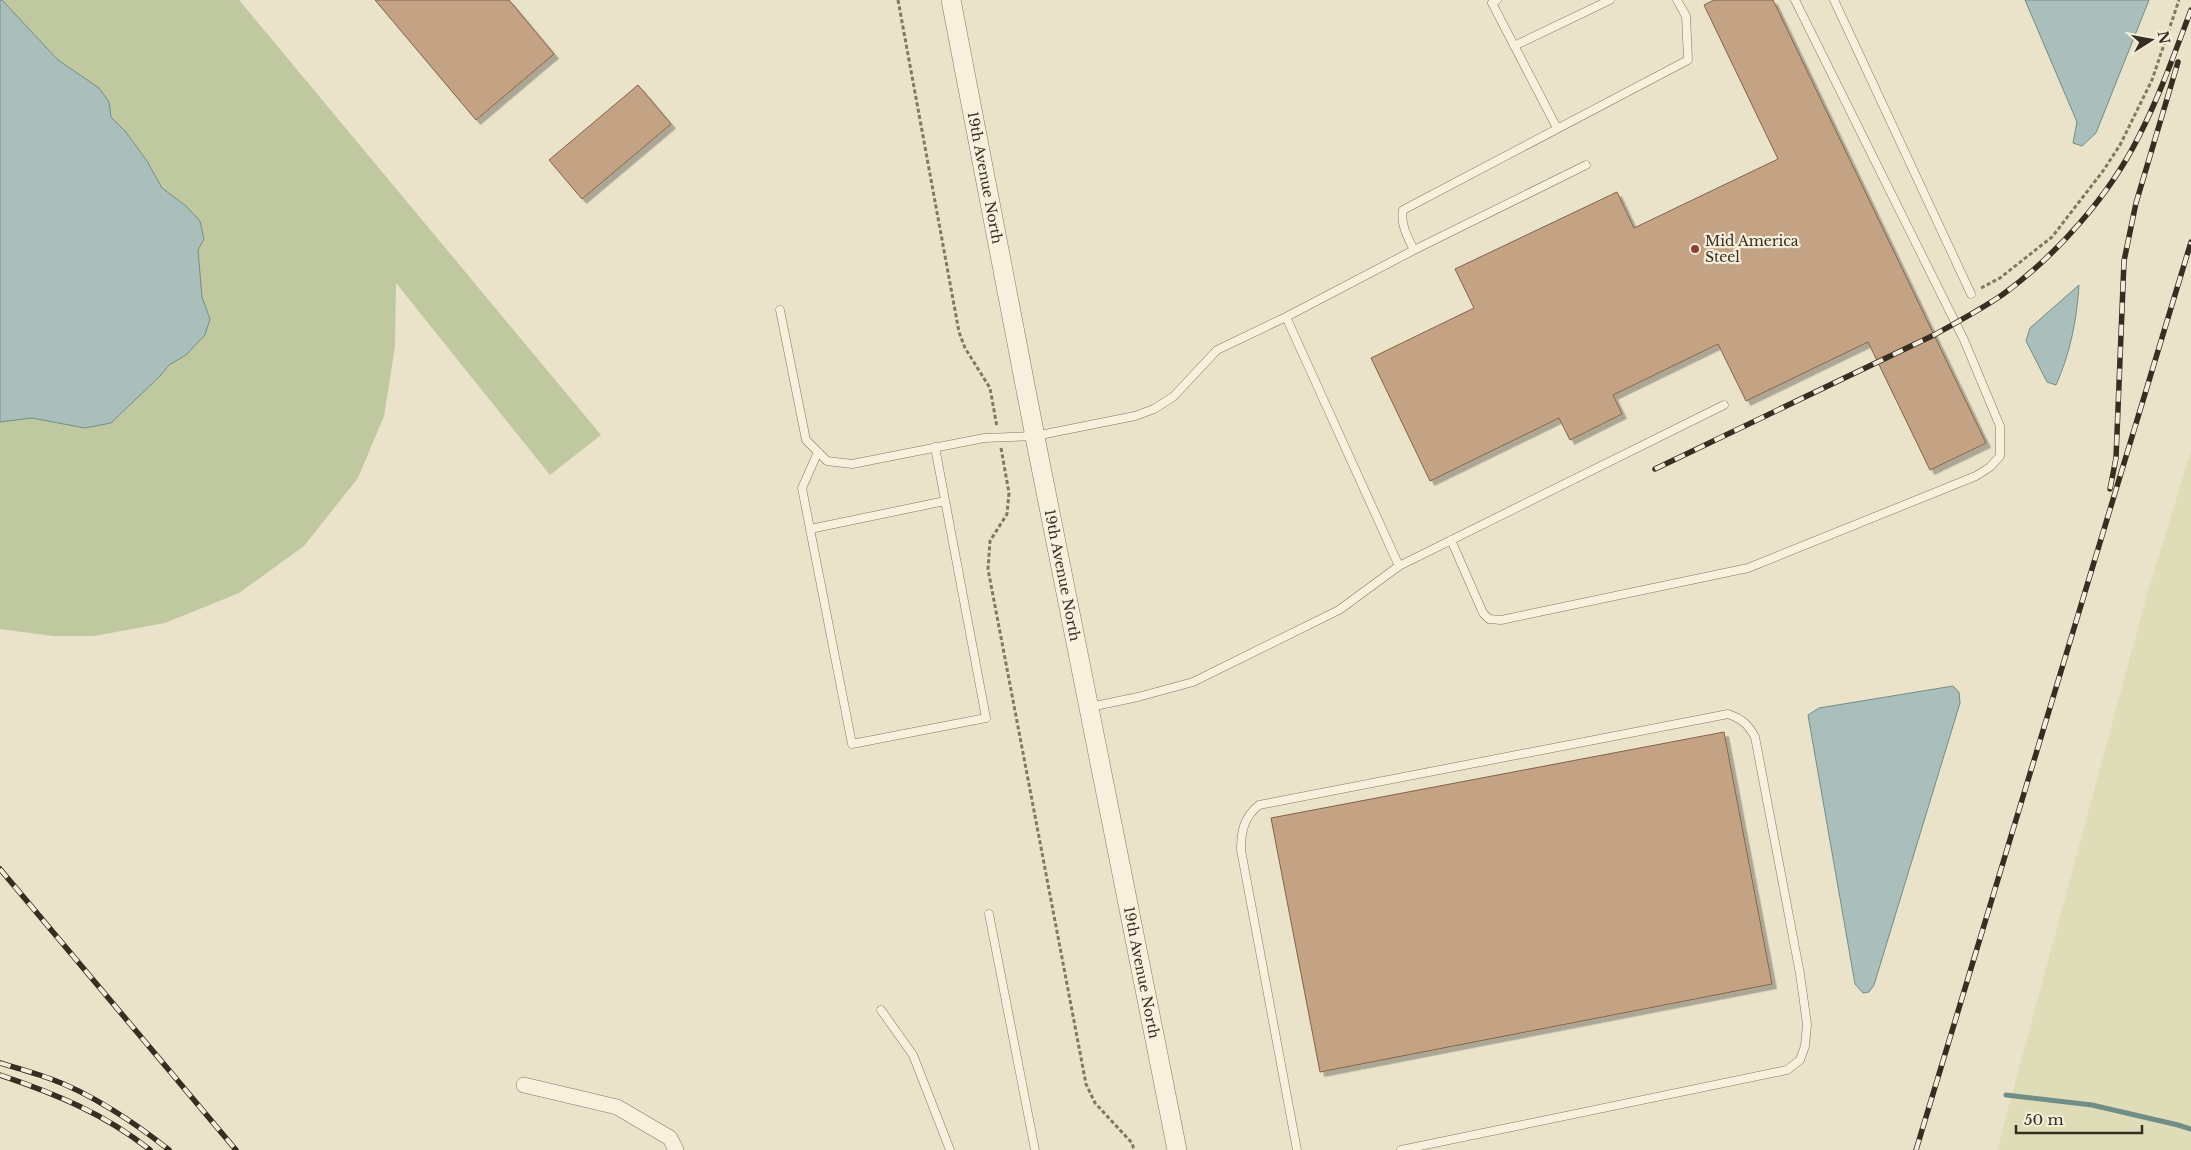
<svg xmlns="http://www.w3.org/2000/svg" width="2191" height="1150" font-family="'Libre Baskerville',serif">
	<defs>
		<filter id="shadow"><feDropShadow dx="4.5" dy="4.5" stdDeviation="0" flood-color="#0004"/></filter>
	</defs>
	<rect width="100%" height="100%" fill="#eae3ca"/>
	<!-- farmland -->
	<path fill="#dfdcb8" d="M 2191,450 L 2191,1150 L 1997,1150 L 2146,598 Z"/>
	<!-- green -->
	<path fill="#c0c89f" d="M 2,0 L 239,0 L 601,435 L 550,475 L 396,283 L 395,347 L 384,416 L 358,478 L 304,546 L 239,593 L 165,623 L 94,636 L 53,636 L 0,629 L 0,422 L 32,418 L 85,428 L 111,423 L 161,375 L 169,365 L 186,355 L 210,319 L 202,297 L 198,250 L 204,239 L 186,206 L 162,188 L 147,161 L 125,131 L 111,117 L 108,102 L 58,60 Z"/>
	<!-- water -->
	<path fill="#aabfbb" stroke="#718d88" d="M 0,0 L 2,0 L 58,60 L 99,88 L 109,102 L 111,117 L 125,131 L 147,161 L 162,188 L 186,206 L 200,221 L 204,239 L 198,250 L 202,297 L 210,319 L 205,335 L 186,355 L 169,365 L 161,375 L 111,423 L 85,428 L 32,418 L 0,422 Z
		M 2025,0 L 2149,0 L 2096,133 L 2082,146 L 2073,143 L 2077,122 Z
		M 2079,285 C 2077,319 2070,354 2056,385 L 2047,382 L 2026,341 L 2030,328 Z
		M 1953,686 L 1959,692 L 1960,703 L 1874,985 L 1869,992 L 1863,993 L 1855,984 L 1808,715 L 1819,708 Z"/>
	<g fill="none" stroke-linecap="round" stroke-linejoin="round">
		<!-- stream -->
		<path stroke="#718d88" stroke-width="5" d="M 2006,1095 L 2092,1105 L 2178,1125 L 2191,1129"/>
	</g>
	<!-- building -->
	<path fill="#c4a384" stroke="#826348" filter="url(#shadow)" d="M 375,0 L 509,0 L 554,54 L 476,120 Z
		M 1714,0 L 1773,0 L 1986,443 L 1930,470 L 1868,342 L 1746,401 L 1718,344 L 1613,395 L 1622,414 L 1570,440 L 1559,418 L 1430,481 L 1371,358 L 1474,308 L 1455,269 L 1617,192 L 1634,228 L 1778,159 L 1704,5 Z
		M 638,85 L 671,124 L 582,199 L 549,160 Z
		M 1724,732 L 1772,984 L 1320,1072 L 1271,818 Z"/>
	<g fill="none" stroke-linecap="round" stroke-linejoin="round">
		<defs>
			<path id="service" d="M 1497,0 L 1492,3 L 1557,128
				M 1834,0 L 1971,294
				M 1514,46 L 1610,0
				M 1414,250 C 1408,238 1400,224 1403,210 L 1688,60 L 1686,16 L 1677,0
				M 780,310 L 806,440 L 827,461 L 852,464 L 984,438 L 1035,436 L 1135,416 L 1154,409 L 1173,397 L 1217,350 L 1286,317 L 1399,566 L 1339,610 L 1193,682 L 1138,697 L 1090,707
				M 1286,317 L 1414,250 L 1586,165
				M 818,452 L 802,488 L 852,744 L 986,718 L 935,447
				M 810,529 L 945,501
				M 1451,540 L 1483,613 L 1489,619 L 1501,620 L 1748,568 L 1976,476 L 1990,467 L 2000,456 L 2000,426 L 1964,340 L 1795,0
				M 1399,566 L 1724,405
				M 989,914 L 1035,1150
				M 881,1010 L 913,1055 L 950,1150
				M 1297,1150 L 1241,850 C 1241,831 1244,817 1259,805 L 1728,714 C 1742,719 1748,724 1755,737 L 1800,974 L 1807,1024 L 1805,1046 L 1800,1060 L 1787,1070 L 1401,1150"/>
			<path id="minor" d="M 524,1085 L 617,1107 L 670,1138 L 676,1150"/>
			<g id="tertiary">
				<path id="s1" d="M 951,0 L 1036,442 L 1177,1150"/>
			</g>
		</defs>
		<!-- service casing -->
		<use href="#service" stroke="#857660" stroke-width="9"/>
		<!-- minor casing -->
		<use href="#minor" stroke="#857660" stroke-width="16"/>
		<!-- tertiary casing -->
		<use href="#tertiary" stroke="#857660" stroke-width="20"/>
		<!-- path -->
		<path stroke="#857660" stroke-width="3" stroke-dasharray="4 2.5" stroke-linecap="butt" d="M 898,0 L 959,332 L 965,348 L 990,388 L 997,427
			M 1981,288 L 2000,278 L 2052,237 L 2103,171 L 2120,145 L 2152,80 L 2179,0
			M 1001,448 L 1009,493 L 1007,514 L 990,541 L 988,569 L 1086,1084 L 1095,1103 L 1132,1143 L 1134,1150"/>
		<!-- service -->
		<use href="#service" stroke="#f6f0dd" stroke-width="8"/>
		<!-- minor -->
		<use href="#minor" stroke="#f6f0dd" stroke-width="15"/>
		<!-- tertiary -->
		<use href="#tertiary" stroke="#f6f0dd" stroke-width="19"/>
		<defs>
			<path id="rail" d="M 1655,469 L 1934,335 C 1957,322 1980,310 2002,295 C 2056,256 2110,195 2139,136 C 2160,95 2175,52 2191,10
				M 2110,489 L 2116,458 L 2124,261 L 2136,203 L 2178,62
				M 0,869 L 236,1150
				M 0,1063 C 17,1068 35,1073 51,1079 C 90,1093 137,1124 169,1150
				M 0,1075 C 54,1093 105,1114 150,1150
				M 1916,1150 L 2191,242"/>
		</defs>
		<!-- rail casing -->
		<use href="#rail" stroke="#372e22" stroke-width="5.5"/>
		<!-- rail -->
		<use href="#rail" stroke="#f3edd9" stroke-width="4" stroke-dasharray="11" stroke-linecap="butt"/>
	</g>
	<!-- markers -->
	<circle fill="#8e3c36" stroke="#f3edd9" stroke-width="2" cx="1695" cy="249" r="5"/>
	<g text-anchor="middle" stroke-width="4.5" stroke-linejoin="round" paint-order="stroke">
		<!-- street labels -->
		<g font-size="14" fill="#372e22" stroke="#f3edd9">
			<text dy="5" stroke="none"><textPath href="#s1" startOffset="181">19th Avenue North</textPath></text>
			<text dy="5" stroke="none"><textPath href="#s1" startOffset="586">19th Avenue North</textPath></text>
			<text dy="5" stroke="none"><textPath href="#s1" startOffset="991">19th Avenue North</textPath></text>
		</g>
		<!-- poi labels -->
		<g font-size="14" fill="#372e22" stroke="#f3edd9" text-anchor="start">
			<text x="1705" y="246">Mid America<tspan x="1705" dy="16">Steel</tspan></text>
		</g>
	</g>
	<!-- north arrow -->
	<g transform="translate(2151 40) rotate(79)" stroke="#f3edd9" stroke-width="4" paint-order="stroke">
	<path d="M0-4L9 19L0 12L-9 19Z" fill="#372e22"/>
	<text y="-8" font-size="14" font-weight="bold" text-anchor="middle" fill="#372e22">N</text>
	</g>
	<!-- scale -->
	<path d="M2016 1125v8h126v-8" fill="none" stroke="#372e22" stroke-width="2.5"/>
	<text x="2024" y="1125" font-size="15" fill="#372e22" stroke="#f3edd9" stroke-width="4" paint-order="stroke">50 m</text>
</svg>
